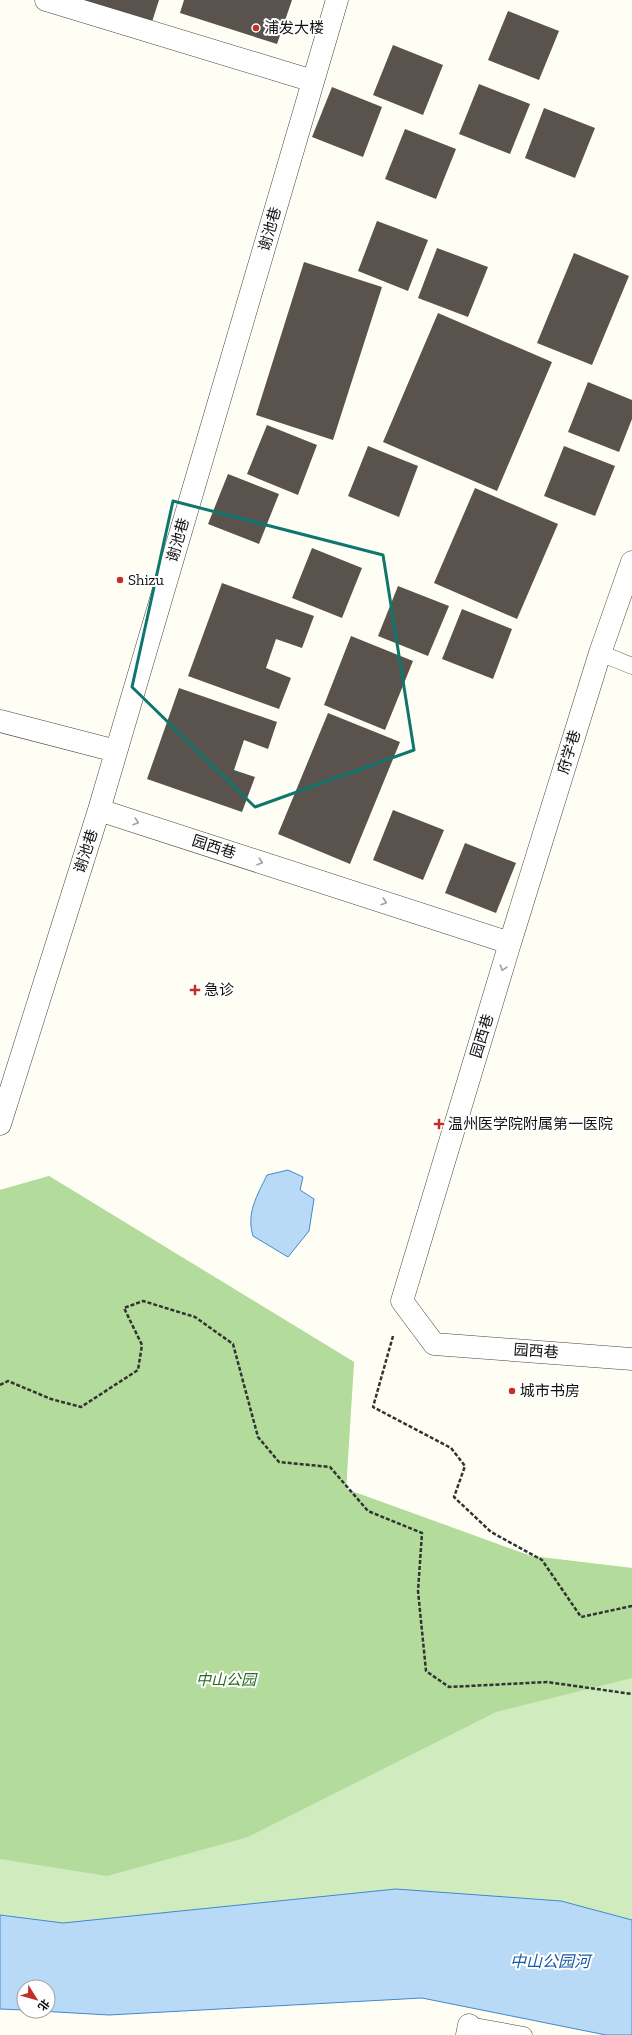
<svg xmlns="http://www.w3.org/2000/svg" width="632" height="2035" font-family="'Zilla Slab','Noto Sans SC',serif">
	<rect width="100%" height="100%" fill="#fffef5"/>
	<!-- green -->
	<path fill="#d0ebbd" d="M 49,1176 L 354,1362 L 346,1489 L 531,1556 L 632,1568 L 632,1920 L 561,1901 L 63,1923 L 0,1915 L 0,1190 Z"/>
	<!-- forest -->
	<path fill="#b3db9c" d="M 49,1176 L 354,1362 L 346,1489 L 531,1556 L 632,1568 L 632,1678 L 496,1712 L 248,1837 L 107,1876 L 0,1859 L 0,1190 Z"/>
	<!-- water -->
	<path fill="#b9daf7" stroke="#4088ce" d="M 288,1170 L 303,1177 L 300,1190 L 314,1199 L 309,1231 L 288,1257 L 253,1236 C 246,1213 257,1196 267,1175 Z
		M 396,1889 L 561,1901 L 632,1920 L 632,2035 L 606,2035 L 422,1998 L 109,2015 L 39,2011 L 48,2011 L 48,1987 L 24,1987 L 24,2010 L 0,2009 L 0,1915 L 63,1923 Z"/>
	<!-- building -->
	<path fill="#5a534d" d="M 77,0 L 159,0 L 151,25 Z
		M 184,0 L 292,0 L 277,44 L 180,13 Z
		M 508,11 L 559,31 L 539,80 L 488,60 Z
		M 393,45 L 443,65 L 423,115 L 373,95 Z
		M 479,84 L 530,104 L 510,154 L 459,134 Z
		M 332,87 L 382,107 L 363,157 L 312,137 Z
		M 544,108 L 595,128 L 575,178 L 525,158 Z
		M 405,129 L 456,149 L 436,199 L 385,179 Z
		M 377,221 L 428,240 L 408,291 L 358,271 Z
		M 437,248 L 488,267 L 468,317 L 418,298 Z
		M 574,253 L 629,276 L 592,365 L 537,343 Z
		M 304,262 L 382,287 L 333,440 L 256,415 Z
		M 438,313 L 552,362 L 497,491 L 383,442 Z
		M 588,382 L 632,400 L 632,419 L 619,452 L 568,432 Z
		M 267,425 L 317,445 L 298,495 L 247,474 Z
		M 368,446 L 418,466 L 399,517 L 348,496 Z
		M 564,446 L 615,466 L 595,516 L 544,496 Z
		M 228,474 L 279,494 L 259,544 L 208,524 Z
		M 475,488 L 558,524 L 517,619 L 434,583 Z
		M 312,548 L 362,568 L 342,618 L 292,598 Z
		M 222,583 L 314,616 L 302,648 L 276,639 L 266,668 L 291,678 L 279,709 L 188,676 Z
		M 398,586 L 449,606 L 428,656 L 378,636 Z
		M 462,609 L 512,629 L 493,679 L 442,659 Z
		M 351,636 L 413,661 L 385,730 L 324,705 Z
		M 179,688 L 277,722 L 268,749 L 244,740 L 234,770 L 255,777 L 242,812 L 147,779 Z
		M 328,713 L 400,742 L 350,864 L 278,834 Z
		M 393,810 L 444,830 L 423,880 L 373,860 Z
		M 465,843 L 516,863 L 496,913 L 445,893 Z"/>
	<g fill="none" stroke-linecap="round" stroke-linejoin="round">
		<defs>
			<path id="service" d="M 600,653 L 632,666
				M 469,2025 L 524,2035"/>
			<path id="minor" d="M 46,0 L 313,81
				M 0,721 L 116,751
				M 99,810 L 510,943 L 402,1301 L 434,1344 L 632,1359
				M 510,943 L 600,653 L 632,562
				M 0,1124 L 99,810 L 337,0
				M 467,2035 L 469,2025"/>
		</defs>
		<!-- service casing -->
		<use href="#service" stroke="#444" stroke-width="17"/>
		<!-- minor casing -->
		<use href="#minor" stroke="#444" stroke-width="23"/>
		<!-- path -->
		<path stroke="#333" stroke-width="2.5" stroke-dasharray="4 2" stroke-linecap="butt" d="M 393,1336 L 373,1407 L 451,1448 L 465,1466 L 454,1497 L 491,1532 L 542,1560 L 581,1617 L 632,1606
			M 0,1385 L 8,1381 L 51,1399 L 81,1407 L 138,1370 L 142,1345 L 124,1308 L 143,1301 L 195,1317 L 233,1344 L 258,1437 L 279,1462 L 330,1467 L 368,1511 L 422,1533 L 418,1591 L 426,1671 L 449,1687 L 547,1682 L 632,1694"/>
		<!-- service -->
		<use href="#service" stroke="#fff" stroke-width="16"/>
		<!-- minor -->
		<use href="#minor" stroke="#fff" stroke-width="22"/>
	</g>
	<!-- one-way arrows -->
	<defs><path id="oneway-chevron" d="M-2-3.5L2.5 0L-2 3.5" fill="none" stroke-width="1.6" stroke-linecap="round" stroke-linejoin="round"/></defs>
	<g stroke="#a0a0a0">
		<use href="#oneway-chevron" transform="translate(136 822) rotate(18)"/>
		<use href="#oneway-chevron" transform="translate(260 862) rotate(18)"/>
		<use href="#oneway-chevron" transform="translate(384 902) rotate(18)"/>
		<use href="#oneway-chevron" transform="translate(503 968) rotate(107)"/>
	</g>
	<!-- marked area -->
	<path fill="none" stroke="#0f766e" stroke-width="3" stroke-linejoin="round" d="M 173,501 L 383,555 L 414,750 L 255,807 L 132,687 Z"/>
	<!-- markers -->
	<g fill="#c32e27" stroke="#fff" stroke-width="1.5">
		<circle cx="256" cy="28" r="4"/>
		<circle cx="120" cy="580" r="4"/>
		<path d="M193 984h4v4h4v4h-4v4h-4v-4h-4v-4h4z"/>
		<path d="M437 1118h4v4h4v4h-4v4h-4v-4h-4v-4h4z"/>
		<circle cx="512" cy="1391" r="4"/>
	</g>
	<g text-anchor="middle" stroke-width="4" stroke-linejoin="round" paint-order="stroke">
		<!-- poi labels -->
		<g font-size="15" fill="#111" stroke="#fff" text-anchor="start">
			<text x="264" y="33">浦发大楼</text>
			<text x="128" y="585">Shizu</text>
			<text x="204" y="995">急诊</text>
			<text x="448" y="1129">温州医学院附属第一医院</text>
			<text x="520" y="1396">城市书房</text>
		</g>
		<!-- street labels -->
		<g font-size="15" fill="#111" stroke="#fff">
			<text transform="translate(270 229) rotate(-74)" y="5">谢池巷</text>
			<text transform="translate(178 540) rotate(-74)" y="5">谢池巷</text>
			<text transform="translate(569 752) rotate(-73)" y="5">府学巷</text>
			<text transform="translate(214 847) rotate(18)" y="5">园西巷</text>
			<text transform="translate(86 851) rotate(-72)" y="5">谢池巷</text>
			<text transform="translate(482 1036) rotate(-73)" y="5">园西巷</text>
			<text transform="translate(536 1351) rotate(4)" y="5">园西巷</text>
		</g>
		<!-- park labels -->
		<g font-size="15" font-style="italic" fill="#286a1f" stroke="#fff">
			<text x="226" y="1685">中山公园</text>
		</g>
		<!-- water labels -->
		<g font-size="16" font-style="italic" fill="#185aa5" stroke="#fff">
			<text x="550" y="1967">中山公园河</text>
		</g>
	</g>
	<!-- north arrow -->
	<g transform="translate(36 1999) rotate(127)"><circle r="19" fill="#ffffff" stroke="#a0a0a0"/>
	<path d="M0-3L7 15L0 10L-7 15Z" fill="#c32e27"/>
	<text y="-6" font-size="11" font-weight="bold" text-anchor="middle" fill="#111111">北</text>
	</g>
</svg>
